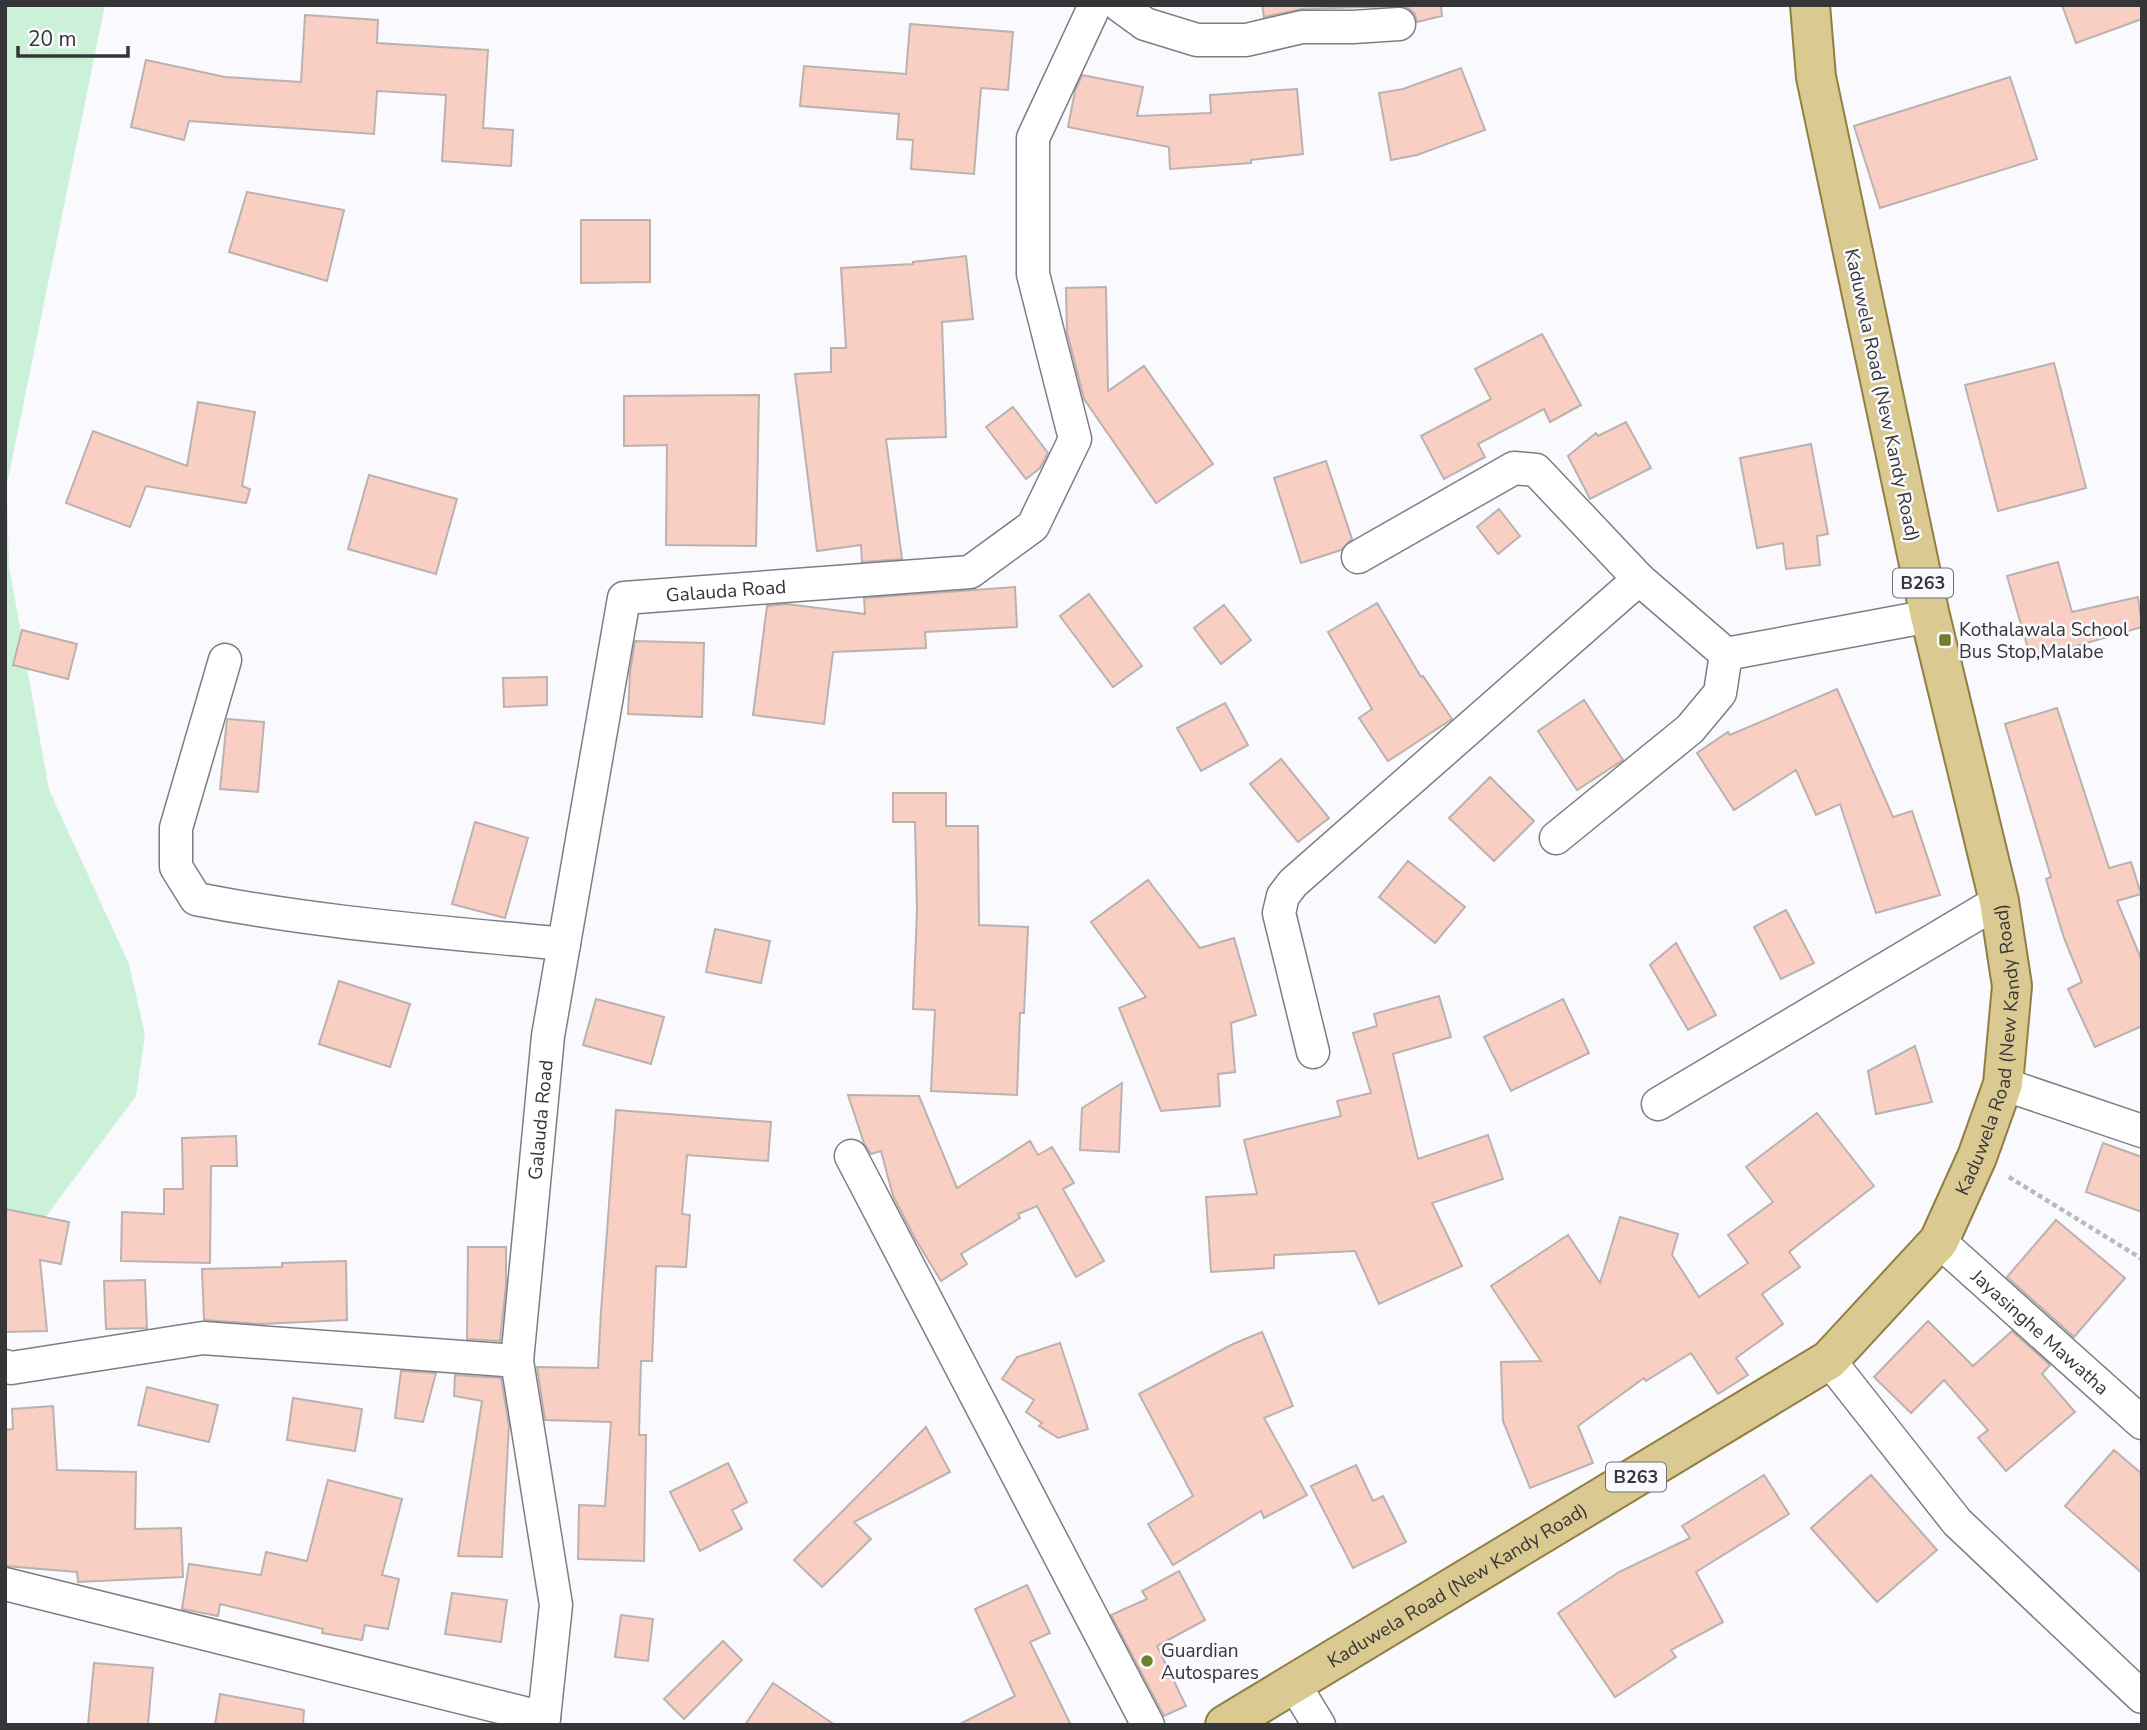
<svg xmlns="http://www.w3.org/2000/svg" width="2147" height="1730" font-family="'Nunito Sans',sans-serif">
	<rect width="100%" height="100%" fill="#faf9fe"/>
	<!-- green -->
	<path fill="#cbf1d9" d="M 5,5 L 105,5 L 7,484 L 9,566 L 49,790 L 129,964 L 145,1035 L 136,1096 L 5,1271 Z"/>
	<!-- building -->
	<path fill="#f9cfc4" stroke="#bbb2b0" stroke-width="2" d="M 1262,5 L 1441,5 L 1442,16 L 1417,22 L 1415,14 L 1408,8 L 1398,6 L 1302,9 L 1264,17 Z
		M 2062,5 L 2142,5 L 2142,19 L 2076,43 Z
		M 305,15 L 378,20 L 377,43 L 488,50 L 483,128 L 513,130 L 511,166 L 442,161 L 446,95 L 377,91 L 374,134 L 189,121 L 184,140 L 131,127 L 146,60 L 225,77 L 301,82 Z
		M 910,24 L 1013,32 L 1008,90 L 981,88 L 974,174 L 911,169 L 913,140 L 897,139 L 899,114 L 800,106 L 804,66 L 906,74 Z
		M 1461,68 L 1485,130 L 1417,155 L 1391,160 L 1379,93 L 1403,89 Z
		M 1082,75 L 1143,87 L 1137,116 L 1211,113 L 1210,95 L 1297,89 L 1303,154 L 1251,160 L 1251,163 L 1170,169 L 1169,147 L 1068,127 L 1075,91 Z
		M 2010,77 L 2037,159 L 1880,208 L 1854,126 Z
		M 247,192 L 344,210 L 327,281 L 229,252 Z
		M 581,220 L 650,220 L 650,282 L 581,283 Z
		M 966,256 L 973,319 L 942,322 L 946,437 L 886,439 L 902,559 L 862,562 L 861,545 L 817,551 L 795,374 L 831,372 L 831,348 L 846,348 L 841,268 L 913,264 L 913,262 Z
		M 1106,287 L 1108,391 L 1144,366 L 1213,464 L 1156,503 L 1084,399 L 1067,332 L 1066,288 Z
		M 1542,334 L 1581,405 L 1550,422 L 1544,409 L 1478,444 L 1485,457 L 1444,479 L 1421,436 L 1491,399 L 1475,369 Z
		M 2054,363 L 2086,488 L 1998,511 L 1965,385 Z
		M 759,395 L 756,546 L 666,545 L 667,445 L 624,446 L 624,396 Z
		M 198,402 L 255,412 L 242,486 L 250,489 L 246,503 L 146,486 L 130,527 L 66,503 L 93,431 L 187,466 Z
		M 1013,407 L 1048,453 L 1040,468 L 1026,479 L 986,427 Z
		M 1626,422 L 1651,468 L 1590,499 L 1568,456 L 1596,433 L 1598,436 Z
		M 1811,444 L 1828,534 L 1817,536 L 1820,565 L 1786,569 L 1783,543 L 1757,548 L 1740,458 Z
		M 1326,461 L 1352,539 L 1341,550 L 1301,563 L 1274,478 Z
		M 369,475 L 457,499 L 436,574 L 348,549 Z
		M 1499,509 L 1520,536 L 1498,554 L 1477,527 Z
		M 2058,562 L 2072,612 L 2138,597 L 2142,627 L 2031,659 L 2007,576 Z
		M 1015,587 L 1017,627 L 925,632 L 926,648 L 833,652 L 824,724 L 753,715 L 767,606 L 787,604 L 865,614 L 864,598 Z
		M 1089,594 L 1142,666 L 1113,687 L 1060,616 Z
		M 1377,603 L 1421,677 L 1423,676 L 1452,719 L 1388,761 L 1359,718 L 1372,709 L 1328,632 Z
		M 1224,605 L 1251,640 L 1221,664 L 1194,628 Z
		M 22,630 L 77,644 L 68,679 L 13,665 Z
		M 635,641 L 704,643 L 702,717 L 628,714 L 630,672 Z
		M 547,677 L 547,705 L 504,707 L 503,678 Z
		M 1837,689 L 1893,817 L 1912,811 L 1940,895 L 1876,913 L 1840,804 L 1816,815 L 1796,770 L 1734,810 L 1697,753 L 1728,732 L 1730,735 Z
		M 1584,700 L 1623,760 L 1577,790 L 1538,731 Z
		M 1225,703 L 1248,745 L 1201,771 L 1177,728 Z
		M 2057,708 L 2109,868 L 2131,862 L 2141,894 L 2117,901 L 2142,961 L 2142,1026 L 2095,1047 L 2068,989 L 2082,982 L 2064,938 L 2046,879 L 2051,877 L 2005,724 Z
		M 227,719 L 264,722 L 258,792 L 220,789 Z
		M 1281,759 L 1329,818 L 1298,842 L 1250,784 Z
		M 1490,777 L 1534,821 L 1494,861 L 1449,818 Z
		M 893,793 L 946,793 L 946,826 L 978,826 L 979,925 L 1028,927 L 1024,1013 L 1020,1013 L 1017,1095 L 931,1091 L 935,1010 L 913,1009 L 917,911 L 915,822 L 893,822 Z
		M 475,822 L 528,838 L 505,918 L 452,904 Z
		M 1408,861 L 1465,907 L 1435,943 L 1379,897 Z
		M 1148,880 L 1200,948 L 1234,938 L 1256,1015 L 1231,1023 L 1235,1072 L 1218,1074 L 1220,1106 L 1161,1111 L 1119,1008 L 1146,997 L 1091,922 Z
		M 1786,910 L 1814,963 L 1781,979 L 1754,927 Z
		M 715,929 L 770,941 L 761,983 L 706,972 Z
		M 1676,943 L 1716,1015 L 1688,1030 L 1650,965 Z
		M 339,981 L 410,1004 L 390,1067 L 319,1044 Z
		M 1439,996 L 1451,1037 L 1393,1054 L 1418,1159 L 1488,1135 L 1503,1179 L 1432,1203 L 1462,1266 L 1379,1304 L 1355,1251 L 1274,1255 L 1274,1268 L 1211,1272 L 1206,1197 L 1257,1194 L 1244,1140 L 1341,1116 L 1337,1101 L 1371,1093 L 1353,1033 L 1377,1026 L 1374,1014 Z
		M 596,999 L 664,1017 L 651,1064 L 583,1045 Z
		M 1563,999 L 1589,1053 L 1511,1091 L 1484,1037 Z
		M 1915,1046 L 1932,1102 L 1876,1114 L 1868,1071 Z
		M 1122,1083 L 1119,1152 L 1080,1150 L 1082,1108 Z
		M 848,1095 L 919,1096 L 957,1188 L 1030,1141 L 1038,1155 L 1052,1147 L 1074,1183 L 1063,1189 L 1104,1261 L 1076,1277 L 1037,1206 L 1018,1214 L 1020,1218 L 961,1254 L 967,1264 L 941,1281 L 916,1240 L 893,1196 L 881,1151 L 871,1154 L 864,1143 Z
		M 616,1110 L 771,1122 L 768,1161 L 687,1155 L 682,1214 L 690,1215 L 686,1267 L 656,1266 L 652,1361 L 641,1361 L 639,1435 L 646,1435 L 644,1561 L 578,1559 L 579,1505 L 605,1506 L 611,1422 L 545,1420 L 537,1367 L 598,1368 L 601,1312 Z
		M 1817,1113 L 1874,1186 L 1789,1252 L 1800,1267 L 1762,1294 L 1783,1324 L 1736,1358 L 1748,1375 L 1718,1394 L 1691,1353 L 1646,1381 L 1644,1378 L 1578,1426 L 1593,1463 L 1530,1488 L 1503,1421 L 1501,1362 L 1541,1361 L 1491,1286 L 1568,1235 L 1600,1283 L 1620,1217 L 1678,1234 L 1672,1255 L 1699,1297 L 1748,1263 L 1728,1235 L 1773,1202 L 1746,1167 Z
		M 236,1136 L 237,1166 L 211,1166 L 210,1263 L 121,1261 L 122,1212 L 164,1214 L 164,1189 L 183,1189 L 182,1138 Z
		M 2103,1143 L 2142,1157 L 2142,1212 L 2086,1192 Z
		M 5,1209 L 69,1222 L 61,1264 L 40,1260 L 47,1331 L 5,1332 Z
		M 2056,1220 L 2125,1278 L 2074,1337 L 2007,1277 Z
		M 468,1247 L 506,1247 L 506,1285 L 500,1341 L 467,1339 Z
		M 346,1261 L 347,1320 L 260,1324 L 204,1320 L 202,1269 L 282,1267 L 282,1263 Z
		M 145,1280 L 147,1328 L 106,1329 L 104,1281 Z
		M 1928,1321 L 1973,1366 L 2012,1331 L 2050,1365 L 2042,1374 L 2075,1412 L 2006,1471 L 1978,1438 L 1988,1430 L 1944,1380 L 1911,1413 L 1874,1377 Z
		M 1262,1332 L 1293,1406 L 1264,1418 L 1307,1495 L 1264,1518 L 1261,1511 L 1173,1565 L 1148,1524 L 1193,1496 L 1139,1394 L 1233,1344 Z
		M 1060,1343 L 1088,1429 L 1058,1438 L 1039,1426 L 1042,1423 L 1026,1412 L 1034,1400 L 1002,1379 L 1017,1357 Z
		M 401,1371 L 436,1373 L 423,1422 L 395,1418 Z
		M 455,1375 L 501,1378 L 509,1425 L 502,1557 L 458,1556 L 482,1401 L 454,1396 Z
		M 147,1387 L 218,1405 L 209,1442 L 138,1425 Z
		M 293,1398 L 362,1409 L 355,1451 L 287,1440 Z
		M 53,1406 L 57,1470 L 136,1472 L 135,1529 L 181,1528 L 183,1577 L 78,1582 L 77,1572 L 5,1566 L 5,1430 L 13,1429 L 12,1409 Z
		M 926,1427 L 950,1472 L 854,1522 L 871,1539 L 822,1587 L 794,1560 Z
		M 2114,1450 L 2142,1474 L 2142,1573 L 2065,1506 Z
		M 728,1463 L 747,1502 L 732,1510 L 742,1529 L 700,1551 L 670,1492 Z
		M 1356,1465 L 1373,1501 L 1383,1496 L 1406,1542 L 1353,1568 L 1311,1486 Z
		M 1764,1475 L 1789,1514 L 1696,1572 L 1723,1622 L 1671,1650 L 1676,1657 L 1615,1697 L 1558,1613 L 1619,1572 L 1690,1538 L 1682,1526 Z
		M 1871,1475 L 1937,1550 L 1877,1602 L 1811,1528 Z
		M 328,1480 L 402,1499 L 382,1575 L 399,1579 L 388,1629 L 365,1625 L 362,1640 L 322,1633 L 323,1629 L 220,1604 L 218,1616 L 182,1609 L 189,1564 L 261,1575 L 266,1552 L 307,1561 Z
		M 1179,1571 L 1205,1620 L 1157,1646 L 1186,1706 L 1164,1716 L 1111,1615 L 1147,1599 L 1142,1591 Z
		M 1027,1585 L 1050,1633 L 1030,1642 L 1071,1725 L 958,1725 L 1015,1696 L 975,1609 Z
		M 452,1593 L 507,1600 L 501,1642 L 445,1634 Z
		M 621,1615 L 653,1619 L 648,1661 L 615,1657 Z
		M 723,1641 L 742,1660 L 684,1719 L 664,1699 Z
		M 94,1663 L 153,1668 L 148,1725 L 88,1725 Z
		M 773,1683 L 835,1725 L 745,1725 Z
		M 220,1694 L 304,1710 L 303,1725 L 215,1725 Z"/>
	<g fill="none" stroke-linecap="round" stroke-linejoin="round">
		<defs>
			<g id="minor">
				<path d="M 1119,5 L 1145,24 L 1197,40 L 1246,40 L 1302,27 L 1353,27 L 1399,24"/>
				<path d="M 1358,557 L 1514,468 L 1536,470 L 1639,579 L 1726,654 L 1930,616"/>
				<path d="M 225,660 L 176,828 L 176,867 L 196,899 C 318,923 441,932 564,944"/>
				<path d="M 1556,838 L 1690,729 L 1720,693 L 1726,654"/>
				<path d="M 1313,1052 L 1279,913 L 1283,896 L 1293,883 L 1639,579"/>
				<path d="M 2003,1084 L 2142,1131"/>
				<path d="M 1658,1104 L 1999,901"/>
				<path d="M 851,1156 L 1148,1725"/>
				<path id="s1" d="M 1939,1241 L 2142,1423"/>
				<path d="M 1829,1360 L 1957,1522 L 2142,1697"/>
				<path d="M 5,1366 L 11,1368 L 203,1338 L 517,1361"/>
				<path d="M 5,1584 L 544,1718"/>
				<path d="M 1294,1684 L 1319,1725"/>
				<path id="s2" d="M 540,1725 L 544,1718 L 556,1605 L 517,1361 L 548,1036 L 624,598 L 970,572 L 1033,526 L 1075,439 L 1033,274 L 1033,138 L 1095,5"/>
			</g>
			<g id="primary">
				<path id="s3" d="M 1225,1725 L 1829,1360 L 1939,1241 L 1977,1157 L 2003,1084 L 2012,986 L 1999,901 L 1930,616 L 1816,77 L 1810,5"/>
			</g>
		</defs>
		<!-- minor casing -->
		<use href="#minor" stroke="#7e7d84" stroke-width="35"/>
		<!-- primary casing -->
		<use href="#primary" stroke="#917f42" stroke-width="42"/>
		<!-- path -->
		<path stroke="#bababe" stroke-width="4.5" stroke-dasharray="5 3.5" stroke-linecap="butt" d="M 2009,1177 L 2142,1259"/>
		<!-- minor -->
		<use href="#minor" stroke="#fff" stroke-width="32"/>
		<!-- primary -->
		<use href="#primary" stroke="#daca91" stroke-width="38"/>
	</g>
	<!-- markers -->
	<g fill="#717e2c" stroke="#faf9fe" stroke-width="2.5">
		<rect x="1938" y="633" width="14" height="14" rx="3.5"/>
		<circle cx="1147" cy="1661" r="7"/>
	</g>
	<g text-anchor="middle" stroke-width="5" stroke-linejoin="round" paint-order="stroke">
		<!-- shield labels -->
		<g fill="#faf9fe" stroke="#717074" stroke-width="2">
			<rect x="1893" y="568.5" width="60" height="29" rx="5"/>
			<rect x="1606" y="1462.5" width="60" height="29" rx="5"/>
		</g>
		<g font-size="18" font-weight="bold" fill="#363639">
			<text x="1923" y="589">B263</text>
			<text x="1636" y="1483">B263</text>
		</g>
		<!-- street labels -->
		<g font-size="19" fill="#363639" stroke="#faf9fe">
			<text transform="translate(1883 395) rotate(78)" y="7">Kaduwela Road (New Kandy Road)</text>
			<text dy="7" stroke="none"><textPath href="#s2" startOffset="1242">Galauda Road</textPath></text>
			<text dy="7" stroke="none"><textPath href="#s3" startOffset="1069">Kaduwela Road (New Kandy Road)</textPath></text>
			<text dy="7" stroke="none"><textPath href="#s2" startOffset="611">Galauda Road</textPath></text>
			<text dy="7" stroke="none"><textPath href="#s1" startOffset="136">Jayasinghe Mawatha</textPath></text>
			<text dy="7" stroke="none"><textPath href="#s3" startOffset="271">Kaduwela Road (New Kandy Road)</textPath></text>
		</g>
		<!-- poi labels -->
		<g font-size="19" fill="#363639" stroke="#faf9fe" text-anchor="start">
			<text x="1959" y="636">Kothalawala School<tspan x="1959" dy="22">Bus Stop,Malabe</tspan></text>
			<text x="1161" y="1657">Guardian<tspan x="1161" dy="22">Autospares</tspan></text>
		</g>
	</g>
	<!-- border -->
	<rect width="2147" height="1730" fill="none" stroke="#363639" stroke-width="14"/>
	<!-- scale -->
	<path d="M18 46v10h110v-10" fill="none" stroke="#363639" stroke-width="3.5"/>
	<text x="28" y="46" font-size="21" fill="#363639" stroke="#faf9fe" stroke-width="5" paint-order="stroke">20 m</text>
</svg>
